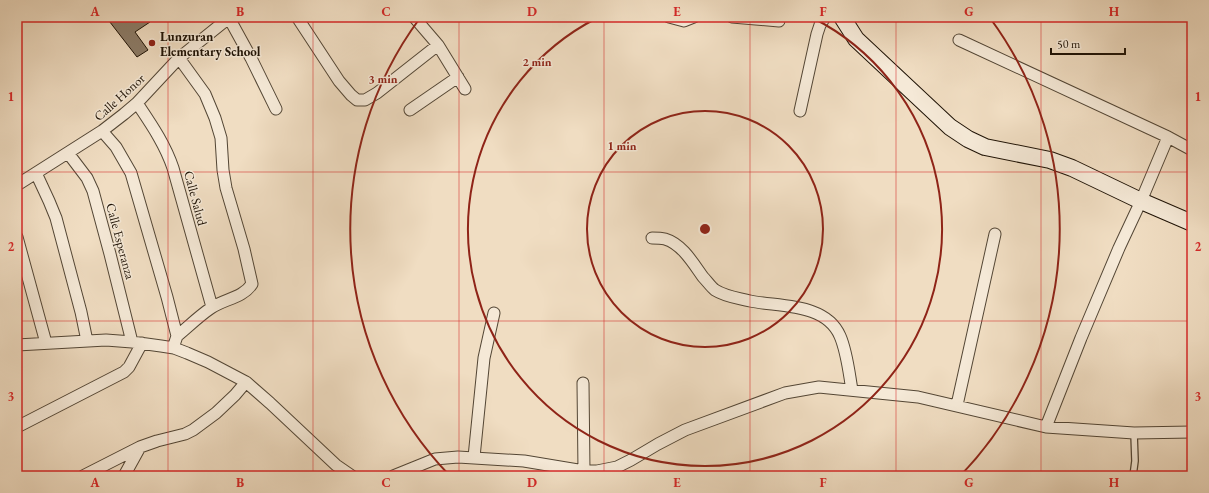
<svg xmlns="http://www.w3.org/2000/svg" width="1209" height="493" font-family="'EB Garamond',serif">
	<rect width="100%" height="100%" fill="#f0ddc2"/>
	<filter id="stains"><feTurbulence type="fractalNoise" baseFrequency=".005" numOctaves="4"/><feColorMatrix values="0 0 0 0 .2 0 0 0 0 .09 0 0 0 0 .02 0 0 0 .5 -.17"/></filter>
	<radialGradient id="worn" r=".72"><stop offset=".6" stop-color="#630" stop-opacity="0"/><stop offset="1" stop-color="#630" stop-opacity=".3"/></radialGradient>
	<!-- building -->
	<path fill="#8c7c68" stroke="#1f1306" d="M 106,17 L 146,17 L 150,22 L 135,32 L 148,50 L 137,57 Z"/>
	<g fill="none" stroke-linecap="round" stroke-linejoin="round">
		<defs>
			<path id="service" d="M 1133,476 L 1135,461 L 1134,433"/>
			<path id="minor" d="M 297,17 L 339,81 L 351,95 L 357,100 L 365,100 L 377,93 L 438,45
				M 414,17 L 438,45 L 465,89
				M 669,17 L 684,21 L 694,17
				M 732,17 L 779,21
				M 229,18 L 251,58 L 276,109
				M 959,40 L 1168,137
				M 137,103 C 151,124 165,144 173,168 L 212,307
				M 410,110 L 458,77
				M 800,111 L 817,34 L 820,25 L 825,17
				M 102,131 L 116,147 L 131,173 L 167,297 L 177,336 L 175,342
				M 68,153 L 87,178 L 93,191 L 110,254 L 132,342
				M 36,173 L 49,201 L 56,218 L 81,312 L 87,341
				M 17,185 L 102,131 L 124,114 L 137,103 L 179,58 L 230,17
				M 17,237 L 46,343
				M 652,238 C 656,238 661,238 665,239 C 682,244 693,263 703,277 C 707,281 711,287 715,290 C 726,297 739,298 750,301 C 780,307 826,303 840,336 C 847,352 849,373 852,390
				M 177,336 C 188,327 199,316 211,308 C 224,299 243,298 252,284 L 244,249 L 226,188 L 223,170 L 221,138 L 215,118 L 205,94 L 179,58
				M 17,345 L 106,340 L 132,342 L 161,346 L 174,348 L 187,353 L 208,362 L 246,382 L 270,403 L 336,465 L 352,476
				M 583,383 L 584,471
				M 957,405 L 995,234
				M 17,427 L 124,372 L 129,367 L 142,343
				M 1046,427 L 1081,338 L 1119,248 L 1141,201 L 1168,137 L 1192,150
				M 474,457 L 484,358 L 494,313
				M 83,476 L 140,447 L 157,441 L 185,434 L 193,430 L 216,413 L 235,395 L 246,382
				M 124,476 L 140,447
				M 393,476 L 435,459 L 458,457 L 524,461 L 584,471 L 597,471 L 617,467 L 631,460 L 658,444 L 685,430 L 785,393 L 819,387 L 918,397 L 1046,427 L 1134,433 L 1192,432"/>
			<path id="secondary" d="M 842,17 L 856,39 L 950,127 L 968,139 L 985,147 L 1050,160 L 1072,168 L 1141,201 L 1192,223"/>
		</defs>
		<!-- service casing -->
		<use href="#service" stroke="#534635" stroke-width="8"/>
		<!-- minor casing -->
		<use href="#minor" stroke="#534635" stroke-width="13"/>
		<!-- secondary casing -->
		<use href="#secondary" stroke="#1f1306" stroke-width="18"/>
		<!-- service -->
		<use href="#service" stroke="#f5e9d7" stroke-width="5.5"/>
		<!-- minor -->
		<use href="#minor" stroke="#f5e9d7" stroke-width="11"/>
		<!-- secondary -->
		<use href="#secondary" stroke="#f5e9d7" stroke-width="16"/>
	</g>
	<!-- grid -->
	<path fill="none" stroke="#d62828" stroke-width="1" stroke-opacity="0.55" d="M 168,17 L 168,476M 313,17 L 313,476M 459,17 L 459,476M 604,17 L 604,476M 750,17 L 750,476M 896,17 L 896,476M 1041,17 L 1041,476M 17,172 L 1192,172M 17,321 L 1192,321"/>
	<!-- distance rings -->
	<g fill="none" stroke="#8f2418" stroke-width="2">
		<circle cx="705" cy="229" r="118"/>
		<path d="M813 18A237 237 0 1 1 597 18"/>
		<path d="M450 476A355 355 0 0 1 420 18M990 18A355 355 0 0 1 960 476"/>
	</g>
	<!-- markers -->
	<circle fill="#8f2418" stroke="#f5e9d7" stroke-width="1.5" cx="152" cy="43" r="4"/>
	<g text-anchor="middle" stroke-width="3" stroke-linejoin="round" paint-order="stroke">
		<!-- poi labels -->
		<g font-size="13" font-weight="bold" fill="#1f1306" stroke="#f5e9d7" text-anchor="start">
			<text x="160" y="41">Lunzuran<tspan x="160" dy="15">Elementary School</tspan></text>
		</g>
		<!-- street labels -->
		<g font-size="13" fill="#1f1306" stroke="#f5e9d7">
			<text transform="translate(119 97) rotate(-42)" y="5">Calle Honor</text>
			<text transform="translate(196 198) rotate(75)" y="5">Calle Salud</text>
			<text transform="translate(121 241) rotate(75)" y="5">Calle Esperanza</text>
		</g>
	</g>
	<circle cx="705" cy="229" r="6" fill="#8f2418" stroke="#f5e9d7" stroke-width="2"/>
	<g font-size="12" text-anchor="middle" font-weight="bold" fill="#8f2418" stroke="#f5e9d7" stroke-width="3" stroke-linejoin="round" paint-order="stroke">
		<text x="537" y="66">2 min</text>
		<text x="383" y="83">3 min</text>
		<text x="622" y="150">1 min</text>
	</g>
	<!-- margin -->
	<rect width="1209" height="493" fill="none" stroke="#f0ddc2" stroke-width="44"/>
	<!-- scale -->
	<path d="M1051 48v6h74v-6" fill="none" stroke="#1f1306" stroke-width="2"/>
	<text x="1057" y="48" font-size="12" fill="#1f1306" stroke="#f5e9d7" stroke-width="3" paint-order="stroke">50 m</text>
	<rect x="22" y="22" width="1165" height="449" fill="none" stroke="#d62828" stroke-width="1.5"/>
	<g font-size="13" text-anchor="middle" font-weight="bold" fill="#d62828">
		<text x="95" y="16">A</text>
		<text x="240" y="16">B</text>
		<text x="386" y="16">C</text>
		<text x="532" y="16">D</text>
		<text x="677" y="16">E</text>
		<text x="823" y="16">F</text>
		<text x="969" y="16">G</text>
		<text x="1114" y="16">H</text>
		<text x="11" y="101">1</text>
		<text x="1198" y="101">1</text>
		<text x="11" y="251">2</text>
		<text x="1198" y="251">2</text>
		<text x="11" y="401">3</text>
		<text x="1198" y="401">3</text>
		<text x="95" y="487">A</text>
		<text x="240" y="487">B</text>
		<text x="386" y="487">C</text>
		<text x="532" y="487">D</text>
		<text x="677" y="487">E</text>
		<text x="823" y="487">F</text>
		<text x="969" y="487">G</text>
		<text x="1114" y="487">H</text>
	</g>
	<rect width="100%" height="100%" filter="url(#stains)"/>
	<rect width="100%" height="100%" fill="url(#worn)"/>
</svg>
